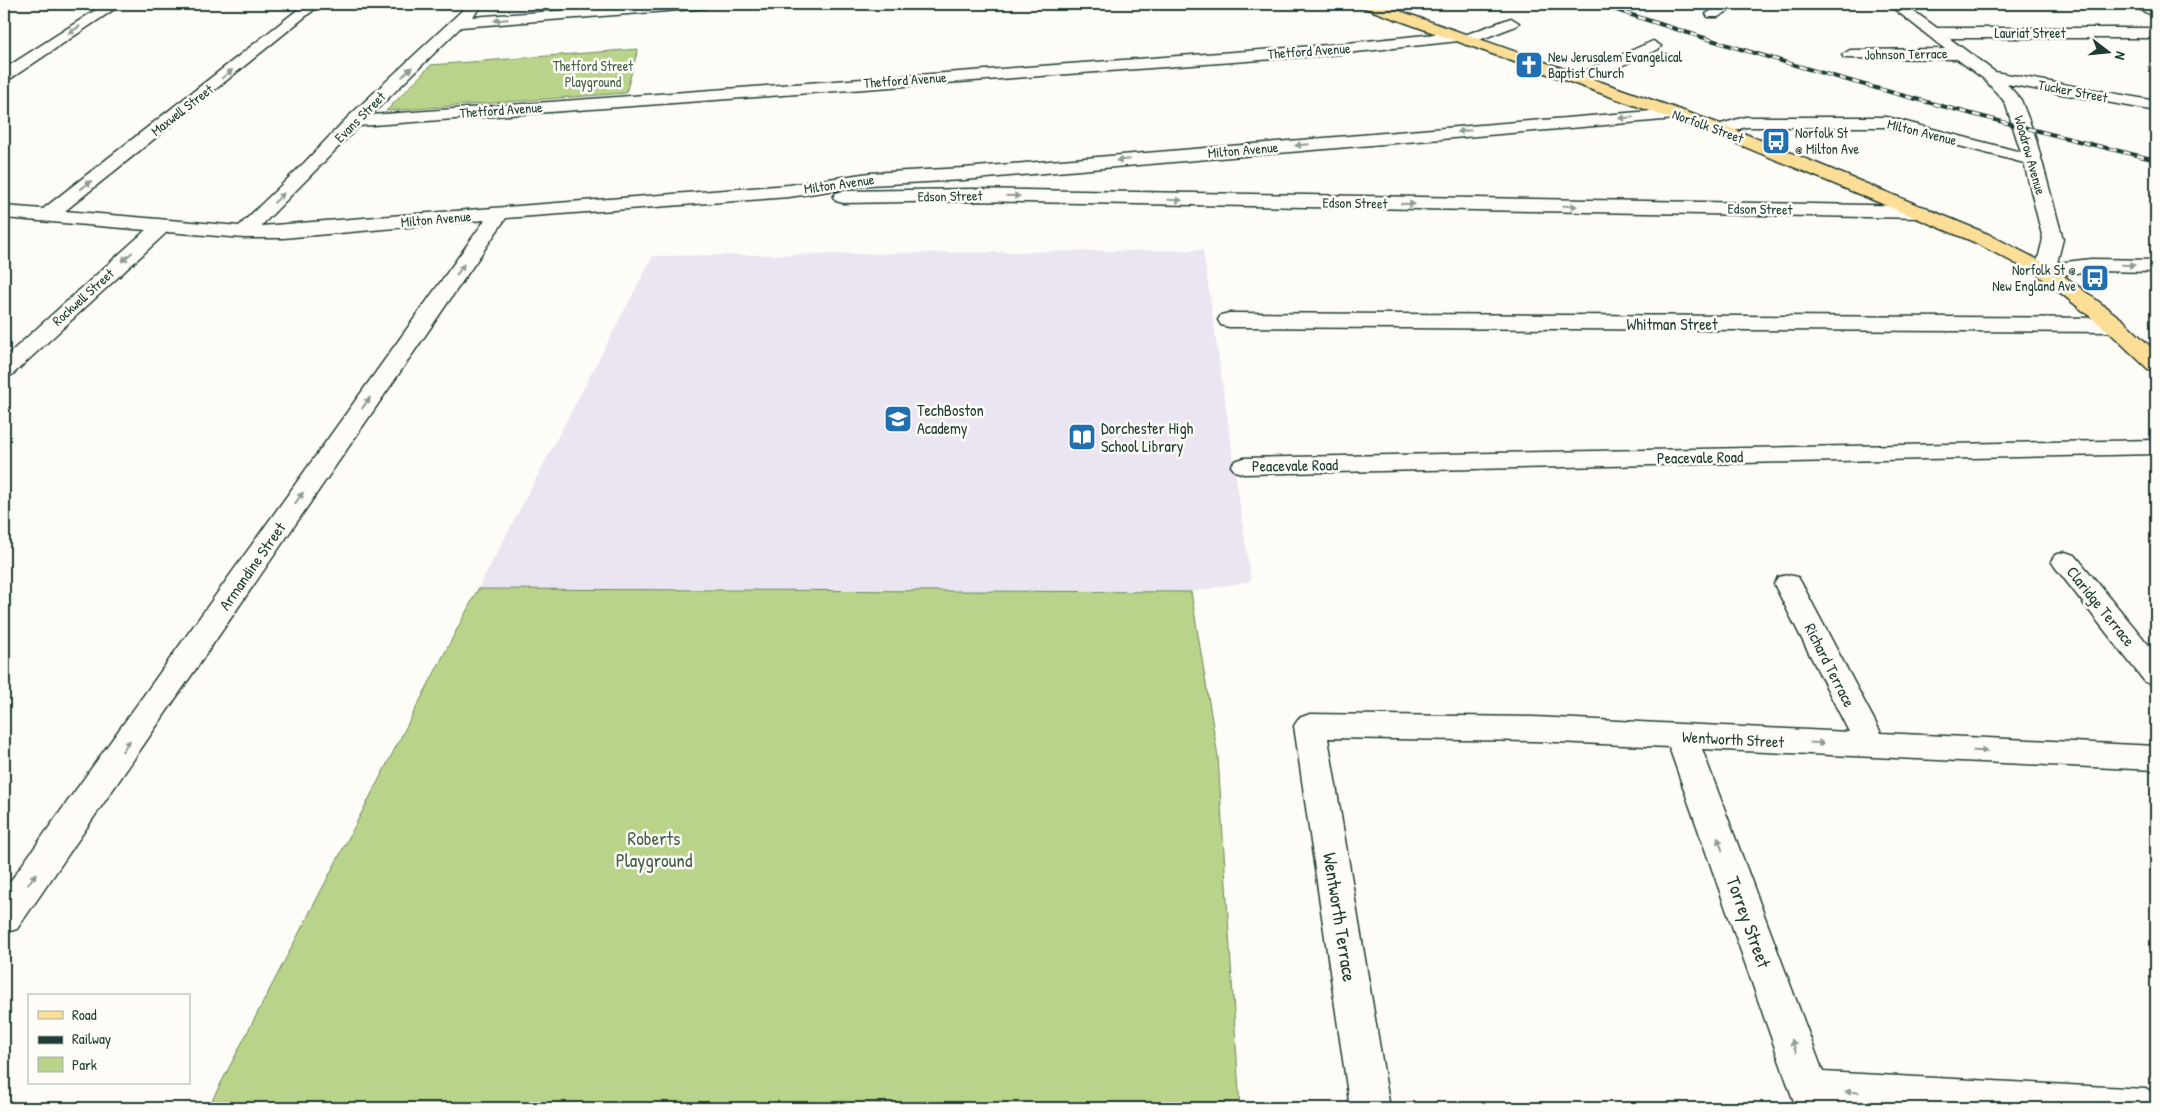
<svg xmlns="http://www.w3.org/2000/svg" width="2160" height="1112" font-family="'Patrick Hand',sans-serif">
	<rect width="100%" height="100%" fill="#fdfcf7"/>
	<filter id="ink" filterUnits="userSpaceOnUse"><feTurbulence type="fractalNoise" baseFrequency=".02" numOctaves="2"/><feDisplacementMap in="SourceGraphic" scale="10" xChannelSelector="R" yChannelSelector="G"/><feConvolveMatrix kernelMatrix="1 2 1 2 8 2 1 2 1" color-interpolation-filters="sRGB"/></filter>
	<g filter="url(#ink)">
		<!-- built -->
		<path fill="#eae5f0" d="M 1203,250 L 1251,581 L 1191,592 L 478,589 L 653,256 Z"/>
		<!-- green -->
		<path fill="#bad38a" stroke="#6c885f" d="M 638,49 L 626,93 L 386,111 L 431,65 Z
			M 478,589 L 1191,592 L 1218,757 L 1240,1108 L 208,1108 Z"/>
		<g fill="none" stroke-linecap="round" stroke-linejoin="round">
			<defs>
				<path id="minor" d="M 105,4 L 122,4 L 10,79 L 4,81 L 4,69 Z
					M 305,4 L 321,4 L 65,211 L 239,226 L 304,163 L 348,117 L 469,4 L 484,4 L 472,17 L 651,4 L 713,4 L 706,8 L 461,27 L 371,115 L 1328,45 L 1455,32 L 1462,36 L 1511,18 L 1519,23 L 1516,26 L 1466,45 L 1459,41 L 1328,55 L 359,126 L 261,226 L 789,185 L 869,173 L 964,168 L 1675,109 L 1681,110 L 1684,114 L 1681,118 L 1675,119 L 964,180 L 869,185 L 789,197 L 506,218 L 17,929 L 4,933 L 4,890 L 485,220 L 283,238 L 244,238 L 167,232 L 12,375 L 4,377 L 4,358 L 146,230 L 4,218 L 4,206 L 43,209 Z
					M 1722,4 L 1740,4 L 1718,17 L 1708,17 L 1706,14 Z
					M 1888,4 L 1904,4 L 1937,28 L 2156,28 L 2156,38 L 1949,38 L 1995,72 L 2156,101 L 2156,111 L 2007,84 L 2021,100 L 2035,136 L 2063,239 L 2057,263 L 2091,259 L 2156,260 L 2156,272 L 2091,271 L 2045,277 L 2038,275 L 2035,271 L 2043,239 L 2024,163 L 1887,127 L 1746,127 L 1720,135 L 1714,134 L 1711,130 L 1714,126 L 1745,117 L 1887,117 L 2021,152 L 2005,102 L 1984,79 L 1957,59 L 1844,58 L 1842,55 L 1850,50 L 1945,49 Z
					M 2132,4 L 2150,4 L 2156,7 L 2156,17 L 2134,7 Z
					M 1653,41 L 1661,46 L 1659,49 L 1585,82 L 1573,82 L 1571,79 L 1573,76 Z
					M 972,189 L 1921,206 L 1928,208 L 1931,212 L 1928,216 L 1921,218 L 972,201 L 843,203 L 836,201 L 833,197 L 836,193 L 843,191 Z
					M 1229,313 L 2115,318 L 2123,320 L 2126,325 L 2123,330 L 2115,332 L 1229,327 L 1221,325 L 1218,320 L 1221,315 Z
					M 2156,440 L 2156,454 L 1244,474 L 1235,471 L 1231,466 L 1235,461 L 1244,458 Z
					M 2065,552 L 2075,555 L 2156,654 L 2156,685 L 2145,682 L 2055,567 L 2051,561 L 2055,555 Z
					M 1788,575 L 1798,577 L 1802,584 L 1881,733 L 2156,746 L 2156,770 L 1702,749 L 1823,1072 L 2145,1089 L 2156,1093 L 2156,1108 L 1796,1108 L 1669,747 L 1534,741 L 1328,738 L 1390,1108 L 1350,1108 L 1294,726 L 1299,718 L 1310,714 L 1534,717 L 1849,732 L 1774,584 L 1778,577 Z"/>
				<path id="major" d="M 1360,4 L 1380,4 L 1726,126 L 1988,234 L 2052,267 L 2123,320 L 2156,352 L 2156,371 L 2148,369 L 2107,330 L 2038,275 L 1974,242 L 1714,134 L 1362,7 Z"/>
			</defs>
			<!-- minor casing -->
			<use href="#minor" stroke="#1f3d34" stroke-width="3"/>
			<!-- major casing -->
			<use href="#major" stroke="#1f3d34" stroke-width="3"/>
			<!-- minor -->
			<use href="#minor" fill="#fdfcf7" fill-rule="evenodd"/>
			<!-- major -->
			<use href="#major" fill="#fcde96" fill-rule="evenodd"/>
			<defs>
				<path id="rail" d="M 1598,4 C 1782,65 1968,115 2156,160"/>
			</defs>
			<!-- rail casing -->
			<use href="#rail" stroke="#1f3d34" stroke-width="4"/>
			<!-- rail -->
			<use href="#rail" stroke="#fdfcf7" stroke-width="2.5" stroke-dasharray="7" stroke-linecap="butt"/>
		</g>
		<!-- one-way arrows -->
		<defs><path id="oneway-solid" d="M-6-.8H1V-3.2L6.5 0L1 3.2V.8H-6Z" transform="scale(1.25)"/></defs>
		<g fill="#8e9c96">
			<use href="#oneway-solid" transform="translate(501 20) rotate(175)"/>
			<use href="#oneway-solid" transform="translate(74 30) rotate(147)"/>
			<use href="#oneway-solid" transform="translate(407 72) rotate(-44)"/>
			<use href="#oneway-solid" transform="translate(227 74) rotate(-39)"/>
			<use href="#oneway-solid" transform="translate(1626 118) rotate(175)"/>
			<use href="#oneway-solid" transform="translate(1464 131) rotate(175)"/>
			<use href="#oneway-solid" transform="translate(1302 145) rotate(175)"/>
			<use href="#oneway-solid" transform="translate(1123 160) rotate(175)"/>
			<use href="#oneway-solid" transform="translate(86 185) rotate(-38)"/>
			<use href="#oneway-solid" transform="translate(1013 196) rotate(1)"/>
			<use href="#oneway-solid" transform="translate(279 198) rotate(-44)"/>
			<use href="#oneway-solid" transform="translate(1175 200) rotate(1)"/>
			<use href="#oneway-solid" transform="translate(1408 204) rotate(1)"/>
			<use href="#oneway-solid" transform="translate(1570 206) rotate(1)"/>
			<use href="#oneway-solid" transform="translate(127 257) rotate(138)"/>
			<use href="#oneway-solid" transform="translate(2128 265) rotate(1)"/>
			<use href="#oneway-solid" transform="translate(460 270) rotate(-55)"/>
			<use href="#oneway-solid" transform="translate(366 403) rotate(-55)"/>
			<use href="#oneway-solid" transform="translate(299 498) rotate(-55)"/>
			<use href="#oneway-solid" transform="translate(1817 743) rotate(3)"/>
			<use href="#oneway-solid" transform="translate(126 746) rotate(-55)"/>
			<use href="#oneway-solid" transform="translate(1980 751) rotate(2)"/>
			<use href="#oneway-solid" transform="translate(1720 844) rotate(-110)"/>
			<use href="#oneway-solid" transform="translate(32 879) rotate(-55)"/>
			<use href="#oneway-solid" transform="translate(1794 1046) rotate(-110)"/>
			<use href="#oneway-solid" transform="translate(1852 1092) rotate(-177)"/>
		</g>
	</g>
	<!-- icons -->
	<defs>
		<symbol id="church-square" viewBox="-11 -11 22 22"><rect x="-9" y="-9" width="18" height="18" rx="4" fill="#1f6fb2" stroke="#fdfcf7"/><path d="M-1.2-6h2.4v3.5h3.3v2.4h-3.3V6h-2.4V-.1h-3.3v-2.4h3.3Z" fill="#fff"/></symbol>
		<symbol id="bus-square" viewBox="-11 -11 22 22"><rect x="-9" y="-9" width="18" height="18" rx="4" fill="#1f6fb2" stroke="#fdfcf7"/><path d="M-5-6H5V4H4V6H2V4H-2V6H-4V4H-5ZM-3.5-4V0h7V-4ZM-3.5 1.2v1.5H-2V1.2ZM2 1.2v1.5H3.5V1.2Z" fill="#fff"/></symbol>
		<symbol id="school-square" viewBox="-11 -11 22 22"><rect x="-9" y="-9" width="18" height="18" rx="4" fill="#1f6fb2" stroke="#fdfcf7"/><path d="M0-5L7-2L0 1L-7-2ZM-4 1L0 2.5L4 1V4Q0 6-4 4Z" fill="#fff"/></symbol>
		<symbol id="library-square" viewBox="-11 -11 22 22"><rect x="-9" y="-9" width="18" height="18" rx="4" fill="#1f6fb2" stroke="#fdfcf7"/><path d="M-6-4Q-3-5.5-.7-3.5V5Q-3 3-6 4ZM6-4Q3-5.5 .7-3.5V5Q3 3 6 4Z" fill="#fff"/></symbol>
	</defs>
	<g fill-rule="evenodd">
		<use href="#church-square" x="1513" y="49" width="32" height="32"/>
		<use href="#bus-square" x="1760" y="125" width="32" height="32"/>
		<use href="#bus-square" x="2079" y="262" width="32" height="32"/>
		<use href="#school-square" x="882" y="403" width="32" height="32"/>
		<use href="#library-square" x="1066" y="421" width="32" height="32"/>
	</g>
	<g text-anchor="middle" stroke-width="5" stroke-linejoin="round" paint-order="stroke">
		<!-- far-street labels -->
		<g font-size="14" fill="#1f3d34" stroke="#fdfcf7">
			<text x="2030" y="38">Lauriat Street</text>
			<text transform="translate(1309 51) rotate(-4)" y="5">Thetford Avenue</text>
			<text transform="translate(1906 54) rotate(-1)" y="5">Johnson Terrace</text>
			<text transform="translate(905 80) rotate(-4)" y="5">Thetford Avenue</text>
			<text transform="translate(2073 91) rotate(11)" y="5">Tucker Street</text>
			<text transform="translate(182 110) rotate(-38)" y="5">Maxwell Street</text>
			<text transform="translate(501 110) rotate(-4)" y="5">Thetford Avenue</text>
			<text transform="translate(360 117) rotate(-45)" y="5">Evans Street</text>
			<text transform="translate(1708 126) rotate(20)" y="5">Norfolk Street</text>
			<text transform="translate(1922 132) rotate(14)" y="5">Milton Avenue</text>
			<text transform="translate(1243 150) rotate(-5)" y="5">Milton Avenue</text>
			<text transform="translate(2030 155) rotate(74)" y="5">Woodrow Avenue</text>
			<text transform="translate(839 184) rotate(-8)" y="5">Milton Avenue</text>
			<text transform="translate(950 196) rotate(-1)" y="5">Edson Street</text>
			<text transform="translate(1355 203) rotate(1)" y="5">Edson Street</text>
			<text transform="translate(1760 209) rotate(1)" y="5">Edson Street</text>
			<text transform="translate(436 219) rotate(-5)" y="5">Milton Avenue</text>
			<text transform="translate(83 297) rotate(-42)" y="5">Rockwell Street</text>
		</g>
		<!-- far-poi labels -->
		<g font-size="14" fill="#1f3d34" stroke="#fdfcf7" text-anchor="start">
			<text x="1548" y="62">New Jerusalem Evangelical<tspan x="1548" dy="16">Baptist Church</tspan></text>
			<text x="1795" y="138">Norfolk St<tspan x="1795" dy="16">@ Milton Ave</tspan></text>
			<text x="2076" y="275" text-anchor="end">Norfolk St @<tspan x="2076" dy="16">New England Ave</tspan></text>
		</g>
		<!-- far-park labels -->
		<g font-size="14" fill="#46624a" stroke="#fdfcf7">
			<text x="593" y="71">Thetford Street<tspan x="593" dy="16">Playground</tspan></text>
		</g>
		<!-- street labels -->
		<g font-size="16" fill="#1f3d34" stroke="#fdfcf7">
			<text x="1672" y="330">Whitman Street</text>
			<text transform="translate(1700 457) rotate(-1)" y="6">Peacevale Road</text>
			<text transform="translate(1295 465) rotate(-1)" y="6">Peacevale Road</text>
			<text transform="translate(252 566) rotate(-55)" y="6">Armandine Street</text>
			<text transform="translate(2101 606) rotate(51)" y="6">Claridge Terrace</text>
			<text transform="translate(1830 665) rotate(63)" y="6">Richard Terrace</text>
			<text transform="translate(1733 739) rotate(3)" y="6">Wentworth Street</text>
		</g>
		<!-- poi labels -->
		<g font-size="16" fill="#1f3d34" stroke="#fdfcf7" text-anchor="start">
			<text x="917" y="416">TechBoston<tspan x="917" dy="18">Academy</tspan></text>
			<text x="1101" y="434">Dorchester High<tspan x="1101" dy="18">School Library</tspan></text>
		</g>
		<!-- near-park labels -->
		<g font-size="19" fill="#46624a" stroke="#fdfcf7">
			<text x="654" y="845">Roberts<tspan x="654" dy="22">Playground</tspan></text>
		</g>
		<!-- near-street labels -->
		<g font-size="19" fill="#1f3d34" stroke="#fdfcf7">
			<text transform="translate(1340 917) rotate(81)" y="7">Wentworth Terrace</text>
			<text transform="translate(1749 922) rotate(70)" y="7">Torrey Street</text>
		</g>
	</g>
	<!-- margin -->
	<rect width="2160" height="1112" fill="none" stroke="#fdfcf7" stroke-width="20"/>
	<rect x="10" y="10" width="2140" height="1092" fill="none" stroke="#1f3d34" stroke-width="2" filter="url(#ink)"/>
	<!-- legend -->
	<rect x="28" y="994" width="162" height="90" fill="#fdfcf7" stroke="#a4b0a9"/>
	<rect x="38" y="1011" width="25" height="8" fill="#fcde96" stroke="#a4b0a9"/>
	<text x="72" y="1020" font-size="15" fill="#1f3d34">Road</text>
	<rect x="38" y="1036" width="25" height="8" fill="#1f3d34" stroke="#a4b0a9"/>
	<text x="72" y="1044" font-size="15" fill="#1f3d34">Railway</text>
	<rect x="38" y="1057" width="25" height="15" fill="#bad38a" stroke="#a4b0a9"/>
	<text x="72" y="1070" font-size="15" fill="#1f3d34">Park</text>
	<!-- north arrow -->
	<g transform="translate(2108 52) rotate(106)" stroke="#fdfcf7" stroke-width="4" paint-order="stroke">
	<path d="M0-4L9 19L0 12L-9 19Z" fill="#1f3d34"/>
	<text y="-8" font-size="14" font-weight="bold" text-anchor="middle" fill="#1f3d34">N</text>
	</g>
</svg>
